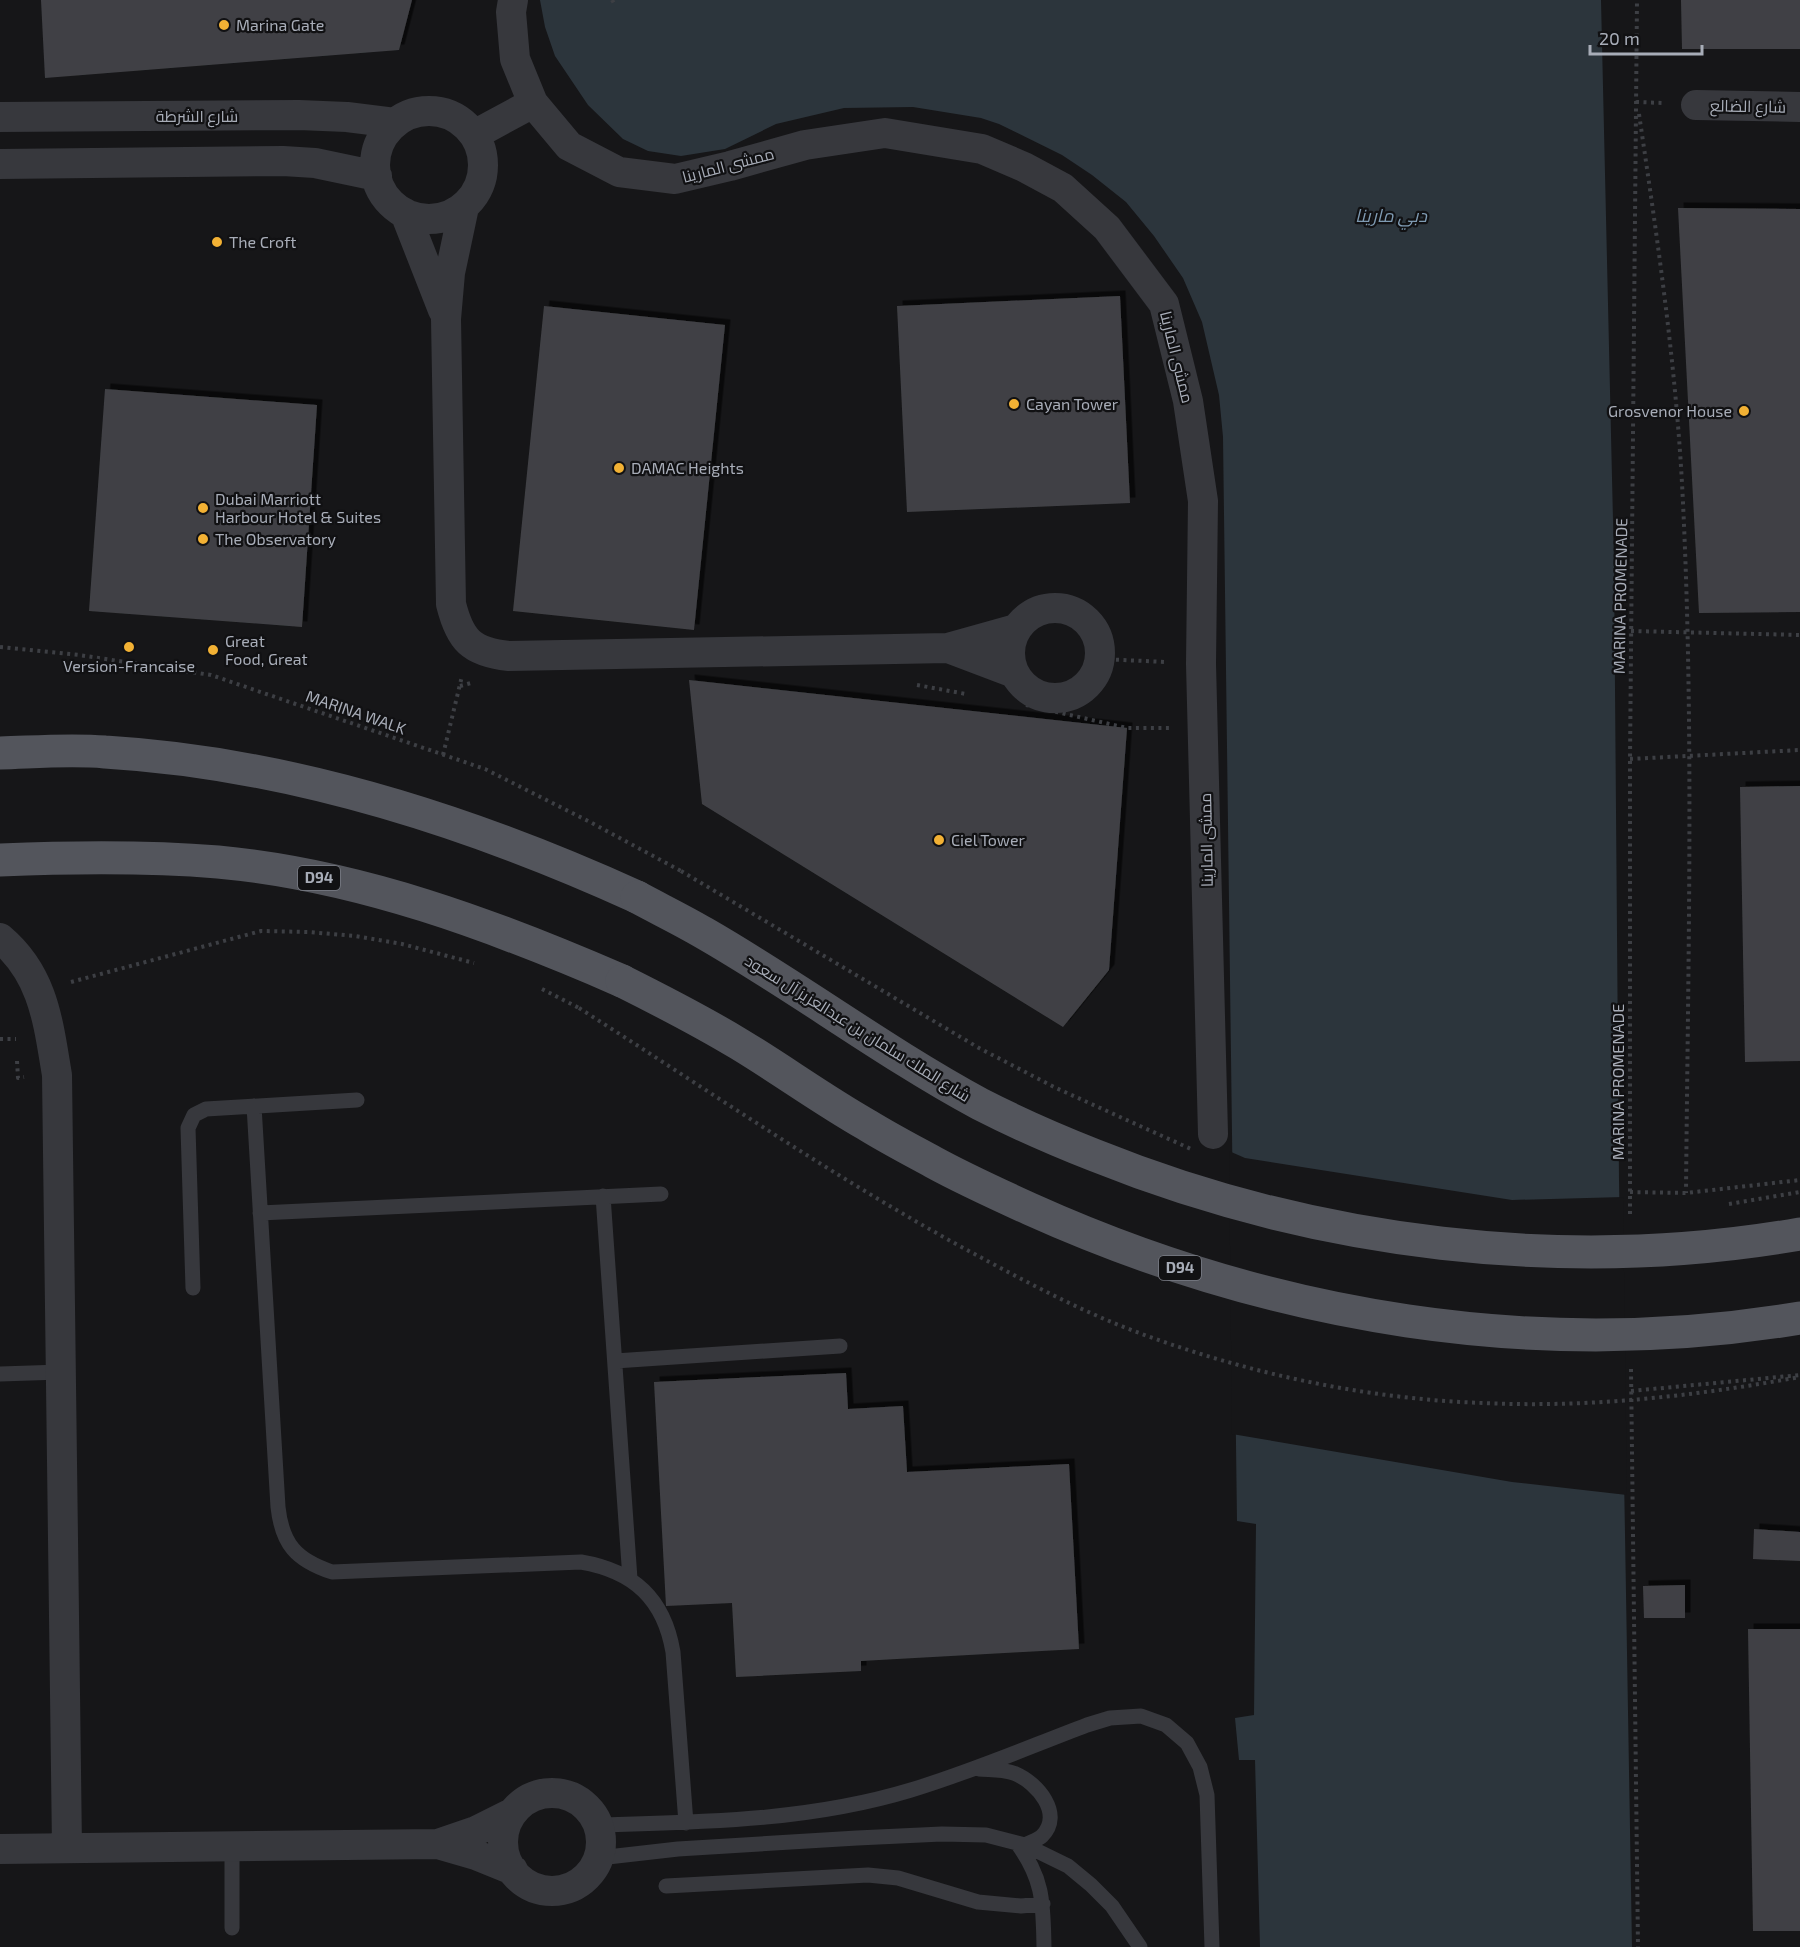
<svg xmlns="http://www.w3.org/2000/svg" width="1800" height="1947" font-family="'Exo 2',Cairo,sans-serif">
	<defs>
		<filter id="shadow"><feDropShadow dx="5.5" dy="-5.5" stdDeviation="0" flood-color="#0009"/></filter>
	</defs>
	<rect width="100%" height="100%" fill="#161618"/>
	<!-- water -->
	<path fill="#2c353c" d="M 540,0 L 1601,0 L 1614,564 L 1619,1180 L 1632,1947 L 1260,1947 L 1255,1760 L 1239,1760 L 1235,1718 L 1254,1715 L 1256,1524 L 1237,1521 L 1223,437 L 1219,395 L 1202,322 L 1183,278 L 1154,236 L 1126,202 L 1092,175 L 1062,155 L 999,124 L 981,118 L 913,107 L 844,108 L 776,124 L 725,149 L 681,156 L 648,151 L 623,139 L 588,105 L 555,56 L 545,27 Z"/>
	<!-- pier -->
	<path fill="#161618" d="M 1229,1151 L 1245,1158 L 1512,1200 L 1623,1197 L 1627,1495 L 1512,1482 L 1232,1434 Z"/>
	<!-- building -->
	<path fill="#404145" filter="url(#shadow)" d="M 41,0 L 412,0 L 399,50 L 45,78 Z
		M 1681,0 L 1800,0 L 1800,49 L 1682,49 Z
		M 1678,208 L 1800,209 L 1800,612 L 1699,613 Z
		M 1120,296 L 1130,503 L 907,512 L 897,306 Z
		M 544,306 L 725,325 L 694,630 L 513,611 Z
		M 105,389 L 317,405 L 302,627 L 89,611 Z
		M 689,680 L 1127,728 L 1109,970 L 1063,1027 L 702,804 Z
		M 1800,786 L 1800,1061 L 1745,1062 L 1740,787 Z
		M 846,1373 L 848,1409 L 903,1406 L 907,1472 L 1069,1464 L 1079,1649 L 861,1661 L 861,1671 L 736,1677 L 732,1603 L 666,1606 L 654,1382 Z
		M 1754,1529 L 1800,1532 L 1800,1561 L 1753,1559 Z
		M 1685,1585 L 1685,1618 L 1644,1618 L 1643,1586 Z
		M 1748,1629 L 1800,1629 L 1800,1931 L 1753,1931 Z"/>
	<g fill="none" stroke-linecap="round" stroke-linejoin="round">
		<!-- path -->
		<path stroke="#3d3f44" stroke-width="4" stroke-dasharray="3 4.5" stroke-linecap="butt" d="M 612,0 L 615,5
			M 1637,103 L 1637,102 L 1664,103
			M 1639,114 C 1658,243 1677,372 1683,503 C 1694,733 1688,963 1686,1193
			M 1631,631 L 1800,635
			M 0,647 L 79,655 L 211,675 L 485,769 L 590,822 L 681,871
			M 1101,659 L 1166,662
			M 917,685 L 966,694
			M 460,686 L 471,683
			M 1026,705 L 1127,728 L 1169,728
			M 443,755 L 462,676
			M 1630,759 L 1800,750
			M 71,982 L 261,931 L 309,932 L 355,936 L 402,944 L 474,963
			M 542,989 L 579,1008
			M 0,1039 L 16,1039
			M 17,1061 L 18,1078 L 24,1077
			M 1630,1192 L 1686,1193 L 1800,1180
			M 1630,1214 L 1630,759 L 1637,0
			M 1631,1369 L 1638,1947
			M 1631,1391 L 1800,1375"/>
		<!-- lane -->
		<path stroke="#37383d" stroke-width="15" d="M 254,1106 L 278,1507 C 282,1544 296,1560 332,1572 L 581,1562 C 634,1571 664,1599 673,1652 L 686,1823
			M 603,1196 L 630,1579
			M 260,1213 L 661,1194
			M 193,1288 L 188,1128 L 194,1115 L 206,1109 L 357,1100
			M 615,1361 L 840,1346
			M 0,1374 L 61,1372
			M 979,1769 C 991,1770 1005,1769 1016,1774 C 1037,1783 1064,1814 1042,1836 C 1038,1840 1030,1842 1025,1845
			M 598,1825 C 703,1822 809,1821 911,1790 C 971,1772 1029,1747 1087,1725 L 1110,1718 L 1141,1716 L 1166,1725 L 1187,1743 L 1200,1767 L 1207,1795 L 1212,1947
			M 1017,1843 C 1044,1880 1043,1903 1044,1947
			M 232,1847 L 232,1928
			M 599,1858 L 678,1849 L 857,1838 L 942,1834 L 986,1835 L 1025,1845 L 1068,1866 L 1091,1885 L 1112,1906 L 1140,1947
			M 666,1886 L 868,1875 L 898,1878 L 978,1902 L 1021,1906 L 1043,1904"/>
		<!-- street -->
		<path stroke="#37383d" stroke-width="30" d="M 513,0 L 511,12 L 515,59 L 533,103 L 569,146 L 619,172 L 675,179 L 730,166 L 805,145 L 885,133 L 982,149 L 1024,167 L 1063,188 L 1107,228 L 1164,304 L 1188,401 L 1203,501 L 1201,664 L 1213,1134
			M 1696,105 L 1800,107
			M375 165a54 54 0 1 1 108 0a54 54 0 1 1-108 0Z
			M 0,117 L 299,115 L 347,117 L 395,123
			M 474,135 L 533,103
			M 0,164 L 283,161 L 315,163 L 377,176
			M 464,207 L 450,273 L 446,319 L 451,604 C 460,640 471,652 509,656 L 948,648 L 1016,629
			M 405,213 L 443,310
			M1010 653a45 45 0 1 1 90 0a45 45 0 1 1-90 0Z
			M 948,648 L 1014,673
			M 0,938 C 44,975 48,1022 57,1075 L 67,1848
			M503 1842a49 49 0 1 1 98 0a49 49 0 1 1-98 0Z
			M 438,1844 L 476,1855 L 513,1870
			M 0,1849 L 438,1844 L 476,1831 L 512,1813"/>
		<!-- primary -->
		<path stroke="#53555c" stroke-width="33" d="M 0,753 C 35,752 70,749 105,752 C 290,763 470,821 637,897
			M 0,860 C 73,857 145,856 218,862 C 359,875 493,925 622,981"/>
		<!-- path-bridge -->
		<path stroke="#3d3f44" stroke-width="4" stroke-dasharray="3 4.5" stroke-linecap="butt" d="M 681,871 L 979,1048 L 1056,1088 L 1191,1149
			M 579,1008 C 708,1090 833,1177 967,1250 C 1021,1279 1076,1309 1134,1331 C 1245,1373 1365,1399 1483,1403 C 1590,1408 1695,1396 1800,1377
			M 1729,1204 L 1800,1192"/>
		<!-- primary-bridge -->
		<path stroke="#53555c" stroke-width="33" d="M 637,897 C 659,909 682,920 704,933 C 798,987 884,1052 980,1104 C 1017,1123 1056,1140 1094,1155 C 1315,1244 1565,1275 1800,1234
			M 622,981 C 662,1001 701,1021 739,1044 C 782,1070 823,1100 867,1125 C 888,1138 911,1150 933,1162 C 964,1179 997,1194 1030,1209 C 1272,1318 1537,1362 1800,1318"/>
	</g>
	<!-- markers -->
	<g fill="#f2b134" stroke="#111113" stroke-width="2">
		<circle cx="224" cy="25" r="6"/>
		<circle cx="217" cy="242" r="6"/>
		<circle cx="1014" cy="404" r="6"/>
		<circle cx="1744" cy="411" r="6"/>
		<circle cx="619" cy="468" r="6"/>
		<circle cx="203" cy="508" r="6"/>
		<circle cx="203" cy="539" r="6"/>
		<circle cx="129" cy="647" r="6"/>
		<circle cx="213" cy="650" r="6"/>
		<circle cx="939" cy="840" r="6"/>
	</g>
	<g text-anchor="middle" stroke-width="4.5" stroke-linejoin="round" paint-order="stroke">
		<!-- shield labels -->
		<g fill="#111113" stroke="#7b7e86" stroke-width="1.5">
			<rect x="298" y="866" width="42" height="24" rx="4.5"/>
			<rect x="1159" y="1256" width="42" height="24" rx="4.5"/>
		</g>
		<g font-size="15" font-weight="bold" fill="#a8adb8">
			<text x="319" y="883">D94</text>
			<text x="1180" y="1273">D94</text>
		</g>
		<!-- poi labels -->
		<g font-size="16" fill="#a8adb8" stroke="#111113" text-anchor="start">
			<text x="236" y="31">Marina Gate</text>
			<text x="229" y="248">The Croft</text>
			<text x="1026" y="410">Cayan Tower</text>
			<text x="1732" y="417" text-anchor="end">Grosvenor House</text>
			<text x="631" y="474">DAMAC Heights</text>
			<text x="215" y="505">Dubai Marriott<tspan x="215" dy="18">Harbour Hotel &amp; Suites</tspan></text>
			<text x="215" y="545">The Observatory</text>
			<text x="225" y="647">Great<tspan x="225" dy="18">Food, Great</tspan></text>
			<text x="129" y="672" text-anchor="middle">Version-Francaise</text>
			<text x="951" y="846">Ciel Tower</text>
		</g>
		<!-- street labels -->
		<g font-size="16" fill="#a8adb8" stroke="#111113">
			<text transform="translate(1748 106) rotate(1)" y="6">شارع الضالع</text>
			<text x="197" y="122">شارع الشرطة</text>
			<text transform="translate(728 165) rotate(-15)" y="6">ممشى المارينا</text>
			<text transform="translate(1177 357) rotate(76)" y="6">ممشى المارينا</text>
			<text transform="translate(1620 596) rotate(-89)" y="6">MARINA PROMENADE</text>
			<text transform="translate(356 712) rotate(19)" y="6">MARINA WALK</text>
			<text transform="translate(1206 840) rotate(-91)" y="6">ممشى المارينا</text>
			<text transform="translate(858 1028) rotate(32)" y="6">شارع الملك سلمان بن عبدالعزيز آل سعود</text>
			<text transform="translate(1618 1082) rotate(-90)" y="6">MARINA PROMENADE</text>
		</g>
		<!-- water labels -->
		<g font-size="18" font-style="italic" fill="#7f9bb3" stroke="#111113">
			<text x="1391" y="222">دبي مارينا</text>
		</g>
	</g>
	<!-- scale -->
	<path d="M1590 45v9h112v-9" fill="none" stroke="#a8adb8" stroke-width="3"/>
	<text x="1599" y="45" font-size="18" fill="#a8adb8" stroke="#111113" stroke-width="4.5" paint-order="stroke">20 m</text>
</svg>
